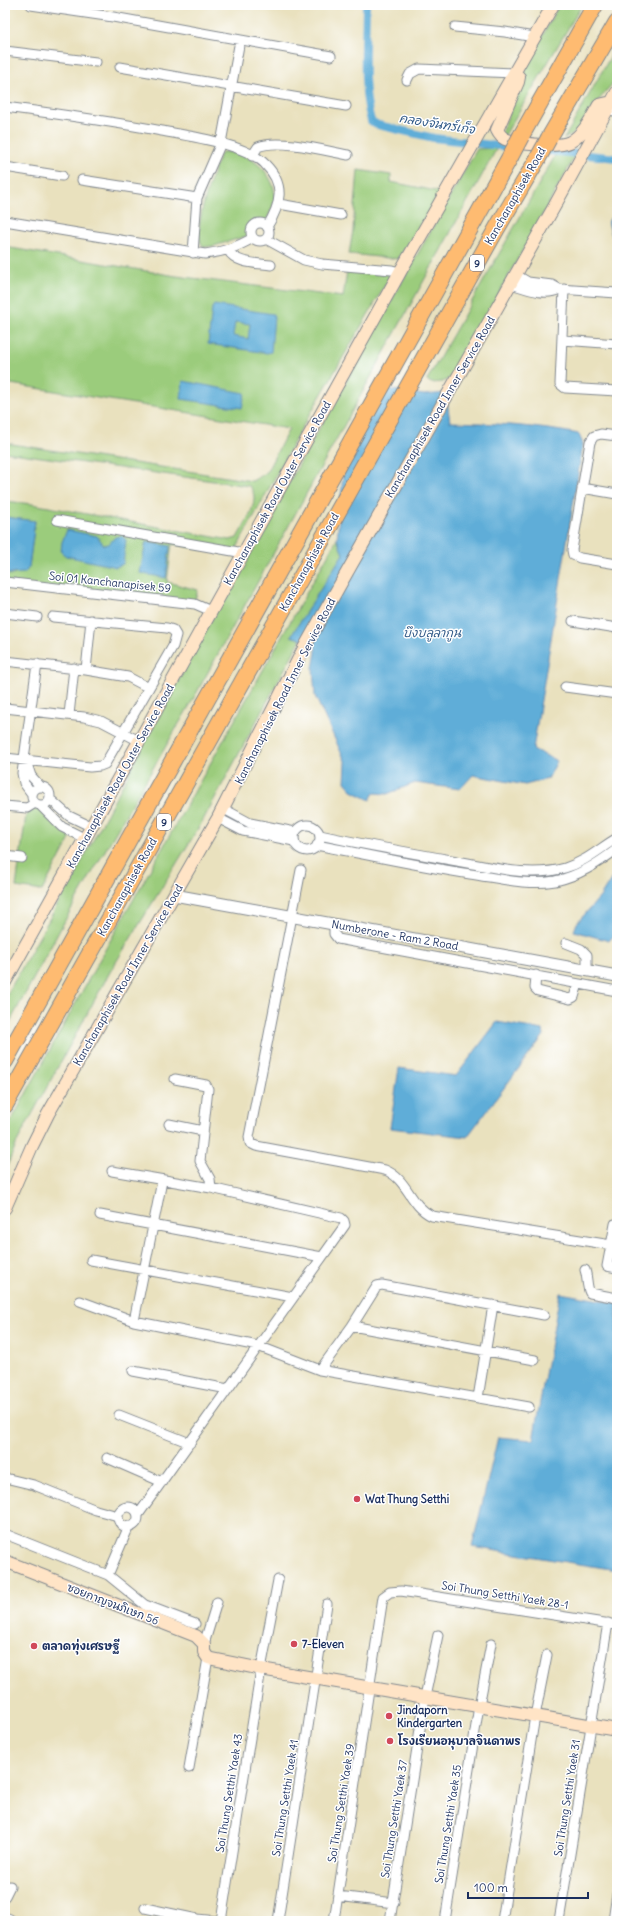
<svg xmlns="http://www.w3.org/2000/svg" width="622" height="1926" font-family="Delius,'Playpen Sans Thai',sans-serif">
	<rect width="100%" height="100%" fill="#fff"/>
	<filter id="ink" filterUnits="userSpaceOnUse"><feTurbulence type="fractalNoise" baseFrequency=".025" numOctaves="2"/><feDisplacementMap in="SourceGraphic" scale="8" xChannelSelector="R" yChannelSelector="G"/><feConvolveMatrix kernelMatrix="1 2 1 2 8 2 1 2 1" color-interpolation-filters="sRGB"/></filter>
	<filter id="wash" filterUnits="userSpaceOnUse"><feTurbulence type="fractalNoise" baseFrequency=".012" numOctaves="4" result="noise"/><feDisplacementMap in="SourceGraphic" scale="16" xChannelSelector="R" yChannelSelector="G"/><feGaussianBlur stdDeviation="0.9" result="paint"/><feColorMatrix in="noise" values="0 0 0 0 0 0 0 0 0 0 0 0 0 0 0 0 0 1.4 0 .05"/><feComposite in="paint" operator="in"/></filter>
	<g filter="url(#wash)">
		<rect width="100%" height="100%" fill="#e9e1be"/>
		<!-- green -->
		<path fill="#9bcc7b" stroke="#5b7e6c" d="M 559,5 L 582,5 L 505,135 L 501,133 L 523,81 L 524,70 Z
			M 617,45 L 617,78 L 593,107 L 582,128 L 564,139 Z
			M 497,148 L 191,703 L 74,904 L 5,1031 L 5,998 L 83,859 L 195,649 L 477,149 Z
			M 222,152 C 246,150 273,170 275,195 C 275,204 270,213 266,221 L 253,220 L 250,222 L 247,236 L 214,246 L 204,247 C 189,235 213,174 219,157 Z
			M 556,154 L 575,156 L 453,376 L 443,382 L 431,383 L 427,380 Z
			M 358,170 L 391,175 L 391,182 L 441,192 L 398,259 L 349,254 L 353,230 Z
			M 5,247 L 176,276 L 343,297 L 347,271 L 387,274 L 390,277 L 300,431 L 233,555 L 172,544 L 167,582 L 198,590 L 195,599 L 191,601 L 5,585 L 5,574 L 13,575 L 29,567 L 35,521 L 5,517 L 5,501 L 32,504 L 230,540 L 237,538 C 244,524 263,499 249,486 L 5,452 L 5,443 L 252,481 L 266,473 L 289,429 L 5,383 Z
			M 337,539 L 343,554 L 291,636 L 301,639 L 202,822 L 110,972 L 18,1140 L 5,1171 L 5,1132 L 101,957 Z
			M 35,809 L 40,810 L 56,827 L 71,837 L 42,891 L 16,887 L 26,815 Z"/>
		<!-- water -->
		<path fill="#5eadd8" stroke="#3c6e9b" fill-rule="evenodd" d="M 617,208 L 617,246 L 614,242 L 608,222 Z
			M 214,305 L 273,314 L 274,317 L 271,352 L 267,353 L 208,344 L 212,308 ZM 235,322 L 250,324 L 248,339 L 233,336 Z
			M 183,381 L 245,393 L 242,408 L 181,399 Z
			M 374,387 L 424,395 L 446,393 L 450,422 C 493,423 537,426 579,434 L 583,444 L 533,749 L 557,761 L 548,779 L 525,785 L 473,775 L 460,789 L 415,783 L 387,794 L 374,793 L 370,800 L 354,792 L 345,782 L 346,763 L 315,696 L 313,668 L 316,652 L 315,644 L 291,636 L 343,554 L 337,539 L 347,432 Z
			M 5,517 L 35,521 L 29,567 L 25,573 L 5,574 Z
			M 67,530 L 97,536 L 104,545 L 109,544 L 115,537 L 122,536 L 126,540 L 123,564 L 116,567 L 66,556 L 61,552 L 62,542 Z
			M 146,542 L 170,546 L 166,578 L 140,573 Z
			M 617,870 L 617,932 L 609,941 L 574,931 L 577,923 L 600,897 Z
			M 497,1022 L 543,1030 L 544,1035 L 467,1137 L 390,1128 L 399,1068 L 456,1076 Z
			M 560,1293 L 617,1303 L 617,1570 L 472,1547 L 498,1437 L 533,1440 Z"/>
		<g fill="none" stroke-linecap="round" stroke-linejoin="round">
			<!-- canal -->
			<path stroke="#5eadd8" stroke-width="8" d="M 366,5 C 366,43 361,84 371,121 L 378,125 L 434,138 L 517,148
				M 540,150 L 617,158"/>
		</g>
	</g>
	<g filter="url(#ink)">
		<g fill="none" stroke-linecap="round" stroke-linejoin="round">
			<defs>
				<path id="minor" d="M 31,5 L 113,17 L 331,56
					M 455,27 L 505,32 L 534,37
					M 5,51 L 96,62
					M 120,67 L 346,106
					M 407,80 L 410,74 L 419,69 L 514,73
					M 5,107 C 58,114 110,121 162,131 C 189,136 246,144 265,164 C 286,185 281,204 267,227
					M 608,109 L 617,112
					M 252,156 L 258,147 C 277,138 327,151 348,155
					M 5,167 L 62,176
					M 82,180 L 197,198
					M 279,204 L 341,215
					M 5,221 L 205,254 C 224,252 237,247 253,238
					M251 232a9 9 0 1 1 18 0a9 9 0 1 1-18 0Z
					M 266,239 L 304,260 L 322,264 L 392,270 L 400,272
					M 228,250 C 236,264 256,263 271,265
					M 193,253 L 197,198 L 221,143 L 240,40
					M 516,275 L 528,282 L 552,285 L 559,289 L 617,293
					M 511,284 C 525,288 545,297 559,289
					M 564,289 L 560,384 L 565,388 L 617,391
					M 563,340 L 617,344
					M 617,436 L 601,434 L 594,436 L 590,442 L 572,550 L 573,555 L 580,558 L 617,564
					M 582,488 L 617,494
					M 57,520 L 244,553
					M 5,582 L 195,604 L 211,611
					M 5,613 L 37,617
					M 573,621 L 617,628
					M 5,661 L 86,670 L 128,677 L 149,688
					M 86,670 L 91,620
					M 565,687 L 617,694
					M 5,708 L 84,717 L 101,721 L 139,741
					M 69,715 L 74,668
					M 5,758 L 90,767 L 100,766 L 105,764 L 173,646 L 176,635 L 173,630 L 167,628 L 53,617
					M 26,761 L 31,776 L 41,787
					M32 796a9 9 0 1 1 18 0a9 9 0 1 1-18 0Z
					M 32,794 L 24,783 L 22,773 L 37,664
					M 50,799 L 69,816 L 92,827
					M 40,805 L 62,827 L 86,839
					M 5,806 L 27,808 L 35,803
					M 224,809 L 250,823 L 295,832
					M 218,818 L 243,831 L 294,841
					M294 838a13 13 0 1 1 26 0a13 13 0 1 1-26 0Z
					M 320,835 C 365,845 411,853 457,861 C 492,867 529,878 565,868 C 585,862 599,849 617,838
					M 317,845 C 368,855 419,866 470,874 C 498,878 527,886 555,881 C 579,876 598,863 617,849
					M 5,856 L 22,858
					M 301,870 L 249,1137 L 250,1143 L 256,1146 L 385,1170 C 408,1179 409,1205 432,1216 L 611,1245
					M 334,924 L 334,934 L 338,939 L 617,991
					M 566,943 L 581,949 L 587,955 L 587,971
					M 536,975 L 535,988 L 538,991 L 570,999 L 574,997 L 578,984
					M 175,1079 L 206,1085 L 208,1089 L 200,1161 L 210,1179 L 211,1188
					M 169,1124 L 203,1131
					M 112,1171 L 211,1188 L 341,1218 L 344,1221 L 345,1225 L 138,1515
					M 100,1215 L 322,1257
					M 617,1224 L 615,1224 L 607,1266 L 617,1268
					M 91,1260 L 293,1297
					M 585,1270 C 588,1278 586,1285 590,1293 L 617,1298
					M 80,1301 L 134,1321 L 258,1346 L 320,1370 L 529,1407
					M 134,1321 L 162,1181
					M 352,1326 L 535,1360
					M 320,1370 L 352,1326 L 374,1291 L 377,1286 L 382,1285 L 544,1315
					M 133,1371 L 228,1389
					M 478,1398 L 493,1305
					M 119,1415 L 190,1443
					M 107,1458 L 162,1482
					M 5,1478 L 34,1485 L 96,1510 L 118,1516
					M118 1517a10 10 0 1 1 20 0a10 10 0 1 1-20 0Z
					M 5,1534 L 108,1575 L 145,1605 L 195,1624
					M 108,1575 L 129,1526
					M 204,1644 L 217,1602
					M 189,1768 L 208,1658
					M 5,1896 L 10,1886
					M 338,1896 L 394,1903
					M 145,1908 L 197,1919
					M 5,1917 L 10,1919
					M 196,1921 L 197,1919 L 217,1921
					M 221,1921 L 261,1669 L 278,1580
					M 278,1921 L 327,1604
					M 334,1921 L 383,1597 L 390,1592 L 401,1591 L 617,1625
					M 390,1921 L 425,1697 L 438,1635
					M 445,1921 L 479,1706 L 491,1644
					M 502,1921 L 535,1716 L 547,1655
					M 559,1921 L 608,1623
					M 613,1921 L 617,1894"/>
				<path id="tertiary" d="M 174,895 L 617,976"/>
				<path id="secondary" d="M 514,73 L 519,77 L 518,82 L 497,130 C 499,134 501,137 505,139 C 518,144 558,148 570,142 C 584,134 591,119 599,105 L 612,102
					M 5,982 L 400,272 L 553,5
					M 5,1208 L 32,1146 L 48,1114 L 218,818 L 303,650 L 554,207 L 617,92
					M 5,1561 L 196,1636 L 204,1644 L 204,1652 L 208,1658 L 261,1669 L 617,1730"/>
				<path id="motorway" d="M 521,136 L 595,5
					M 549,138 L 617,22
					M 5,1061 L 510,157
					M 5,1105 L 497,228 L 537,160"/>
			</defs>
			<!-- minor casing -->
			<use href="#minor" stroke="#82888e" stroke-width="11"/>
			<!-- tertiary casing -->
			<use href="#tertiary" stroke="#82888e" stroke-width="13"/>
			<!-- secondary casing -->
			<use href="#secondary" stroke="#82888e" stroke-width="14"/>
			<!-- motorway casing -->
			<use href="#motorway" stroke="#82888e" stroke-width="18"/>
			<!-- minor -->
			<use href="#minor" stroke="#fff" stroke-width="9"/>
			<!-- tertiary -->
			<use href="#tertiary" stroke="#fff" stroke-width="11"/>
			<!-- secondary -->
			<use href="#secondary" stroke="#ffe4c6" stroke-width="12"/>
			<!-- motorway -->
			<use href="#motorway" stroke="#febb71" stroke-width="16"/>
			<defs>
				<path id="motorway-bridge" d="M 510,157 L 521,136
					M 537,160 L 549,138"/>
			</defs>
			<!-- motorway-bridge casing -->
			<use href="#motorway-bridge" stroke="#82888e" stroke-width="18" stroke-linecap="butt"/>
			<!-- motorway-bridge -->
			<use href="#motorway-bridge" stroke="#febb71" stroke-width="16"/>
		</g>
	</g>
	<!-- markers -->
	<g fill="#d1495b" stroke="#fff" stroke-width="1.5">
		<circle cx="357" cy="1499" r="4"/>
		<circle cx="294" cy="1644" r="4"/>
		<circle cx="34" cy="1646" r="4"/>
		<circle cx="389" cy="1716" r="4"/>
		<circle cx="390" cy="1741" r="4"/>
	</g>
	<g text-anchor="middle" stroke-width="3" stroke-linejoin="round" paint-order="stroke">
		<!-- shield labels -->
		<g fill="#fff" stroke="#5f6d8e" stroke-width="1">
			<rect x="470" y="255" width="14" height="16" rx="3"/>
			<rect x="157" y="814" width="14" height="16" rx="3"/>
		</g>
		<g font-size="10" font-weight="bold" fill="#1b2f5e">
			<text x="477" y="267">9</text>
			<text x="164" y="826">9</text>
		</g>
		<!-- street labels -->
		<g font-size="11" fill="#1b2f5e" stroke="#fff">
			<text transform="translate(515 196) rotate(-60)" y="4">Kanchanaphisek Road</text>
			<text transform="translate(440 407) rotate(-60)" y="4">Kanchanaphisek Road Inner Service Road</text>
			<text transform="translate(277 493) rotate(-61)" y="4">Kanchanaphisek Road Outer Service Road</text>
			<text transform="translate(309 562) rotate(-61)" y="4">Kanchanaphisek Road</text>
			<text transform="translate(110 582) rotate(6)" y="4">Soi 01 Kanchanapisek 59</text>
			<text transform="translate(285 691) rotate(-63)" y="4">Kanchanaphisek Road Inner Service Road</text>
			<text transform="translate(120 776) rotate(-61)" y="4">Kanchanaphisek Road Outer Service Road</text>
			<text transform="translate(127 887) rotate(-61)" y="4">Kanchanaphisek Road</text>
			<text transform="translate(395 935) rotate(10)" y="4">Numberone - Ram 2 Road</text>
			<text transform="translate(128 975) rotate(-60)" y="4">Kanchanaphisek Road Inner Service Road</text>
			<text transform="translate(505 1595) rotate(9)" y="4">Soi Thung Setthi Yaek 28-1</text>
			<text transform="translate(113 1604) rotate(21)" y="4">ซอยกาญจนภิเษก 56</text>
			<text transform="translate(229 1793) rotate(-81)" y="4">Soi Thung Setthi Yaek 43</text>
			<text transform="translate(285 1798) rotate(-81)" y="4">Soi Thung Setthi Yaek 41</text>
			<text transform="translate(567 1798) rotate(-81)" y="4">Soi Thung Setthi Yaek 31</text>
			<text transform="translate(341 1803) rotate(-81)" y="4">Soi Thung Setthi Yaek 39</text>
			<text transform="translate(394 1819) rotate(-81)" y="4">Soi Thung Setthi Yaek 37</text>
			<text transform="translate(448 1824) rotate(-81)" y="4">Soi Thung Setthi Yaek 35</text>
		</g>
		<!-- poi labels -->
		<g font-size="11" font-weight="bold" fill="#1b2f5e" stroke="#fff" text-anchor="start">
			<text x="365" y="1503">Wat Thung Setthi</text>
			<text x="302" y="1648">7-Eleven</text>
			<text x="42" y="1650">ตลาดทุ่งเศรษฐี</text>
			<text x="397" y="1714">Jindaporn<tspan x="397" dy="13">Kindergarten</tspan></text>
			<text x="398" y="1745">โรงเรียนอนุบาลจินดาพร</text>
		</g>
		<!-- water labels -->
		<g font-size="12" font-style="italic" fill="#325b89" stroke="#fff">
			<text transform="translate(437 124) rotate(9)" y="4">คลองจันทร์เก็จ</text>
			<text x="432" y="637">บึงบลูลากูน</text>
		</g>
	</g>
	<!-- margin -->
	<rect width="622" height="1926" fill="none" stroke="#fff" stroke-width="20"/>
	<!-- scale -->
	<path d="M468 1892v6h120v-6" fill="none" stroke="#1b2f5e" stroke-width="2"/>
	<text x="474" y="1892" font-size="12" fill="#1b2f5e" stroke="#ffffff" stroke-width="3" paint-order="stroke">100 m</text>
</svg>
